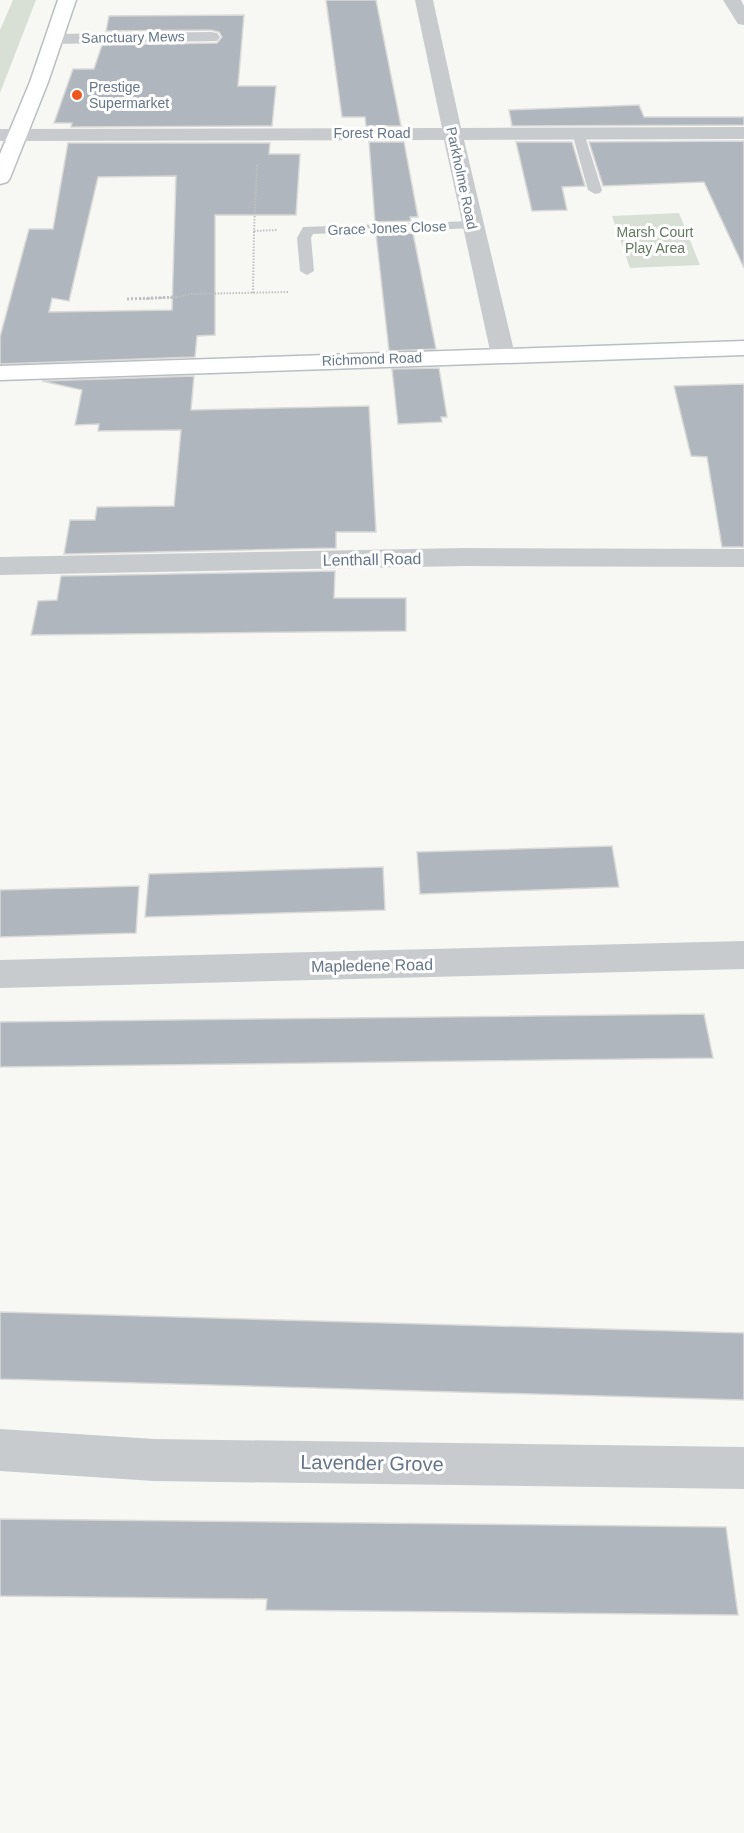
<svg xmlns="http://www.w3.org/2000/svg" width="744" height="1833" font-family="Helvetica,sans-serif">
	<rect width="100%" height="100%" fill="#f7f8f4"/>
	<!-- green -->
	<path fill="#d8e0d5" d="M 13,0 L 36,0 L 0,93 L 0,30 Z
		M 679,213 L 700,265 L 630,268 L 612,216 Z"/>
	<!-- building -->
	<path fill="#afb6bd" stroke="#d9d9d7" stroke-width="1.5" fill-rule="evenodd" d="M 326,0 L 376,0 L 401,126 L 366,126 L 365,117 L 342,117 Z
		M 244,15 L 238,86 L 276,86 L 272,126 L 71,127 L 72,123 L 54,123 L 73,69 L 94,69 L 102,45 L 217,43 L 222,37 L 219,32 L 211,30 L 106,31 L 109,16 Z
		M 639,105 L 644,117 L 744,117 L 744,125 L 512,126 L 509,110 Z
		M 744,141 L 744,268 L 704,182 L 603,186 L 589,142 Z
		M 369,142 L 404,142 L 418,217 L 410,217 L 411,221 L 375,222 Z
		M 516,142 L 572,142 L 585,186 L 562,187 L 567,210 L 532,211 Z
		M 68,143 L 270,143 L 269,154 L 300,154 L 296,215 L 215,215 L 215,335 L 197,336 L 195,357 L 0,364 L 0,337 L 29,229 L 53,229 ZM 176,176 L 172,310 L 49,312 L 52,298 L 69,301 L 98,177 Z
		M 413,233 L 436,349 L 389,351 L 376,234 Z
		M 439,368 L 447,417 L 441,417 L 442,422 L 398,424 L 392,369 Z
		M 194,376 L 191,410 L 369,406 L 376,532 L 336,532 L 336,548 L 64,554 L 70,520 L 95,520 L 97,507 L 174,506 L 181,430 L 98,431 L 99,424 L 75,425 L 82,390 L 42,381 Z
		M 744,384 L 744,547 L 722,547 L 707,457 L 691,456 L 674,386 Z
		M 335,571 L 334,598 L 406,598 L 406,631 L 31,635 L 38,601 L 57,600 L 61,576 Z
		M 612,846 L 619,887 L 420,894 L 417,852 Z
		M 383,867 L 385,910 L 145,917 L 149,874 Z
		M 139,886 L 136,933 L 0,937 L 0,890 Z
		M 704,1014 L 713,1058 L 0,1067 L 0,1022 Z
		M 0,1312 L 744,1333 L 744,1400 L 0,1379 Z
		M 0,1519 L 726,1527 L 738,1615 L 266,1610 L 267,1599 L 0,1596 Z"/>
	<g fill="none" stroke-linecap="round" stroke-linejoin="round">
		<defs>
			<path id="secondary" d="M 58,0 L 76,0 L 48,82 L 10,178 L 7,182 L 0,184 L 0,154 L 30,82 Z
				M 744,341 L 744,355 L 0,380 L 0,366 Z"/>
		</defs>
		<!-- secondary casing -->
		<use href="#secondary" stroke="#b9bec3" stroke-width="3"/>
		<!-- path-far1 -->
		<path stroke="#bec1c3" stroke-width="2" stroke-dasharray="1.5 1.5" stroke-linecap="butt" d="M 257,165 L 254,231 L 277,230
			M 253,293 L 254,231
			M 140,299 L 179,297 L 191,294 L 288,292"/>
		<!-- path -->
		<path stroke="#bec1c3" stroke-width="3" stroke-dasharray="2 2" stroke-linecap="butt" d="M 127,299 L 179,297"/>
		<!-- lane -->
		<path fill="#c7cbce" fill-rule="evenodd" d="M 578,129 L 584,133 L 602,190 L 600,193 L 595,194 L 588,190 L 572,133 Z
			M 472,221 L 479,225 L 477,228 L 313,234 L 311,238 L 314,271 L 307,275 L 300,271 L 297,238 L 303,227 Z"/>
		<!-- street -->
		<path fill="#c7cbce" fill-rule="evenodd" d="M 415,0 L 433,0 L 461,128 L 744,127 L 744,139 L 464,140 L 515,355 L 511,360 L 503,362 L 495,360 L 491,355 L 444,140 L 0,141 L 0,129 L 442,128 Z
			M 723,0 L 741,0 L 744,6 L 744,25 L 738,24 Z
			M 211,32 L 217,33 L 220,37 L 217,41 L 54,44 L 48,43 L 45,39 L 48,35 L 54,34 Z
			M 465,548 L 744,549 L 744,567 L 465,566 L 0,575 L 0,557 Z
			M 744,941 L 744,969 L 0,988 L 0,960 Z
			M 0,1429 L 154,1439 L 744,1447 L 744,1489 L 154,1481 L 0,1471 Z"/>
		<!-- secondary -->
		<use href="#secondary" fill="#fff" fill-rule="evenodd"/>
	</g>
	<!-- markers -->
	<circle fill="#ef581d" stroke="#fff" stroke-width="2" cx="77" cy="95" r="6"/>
	<g text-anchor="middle" stroke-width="6" stroke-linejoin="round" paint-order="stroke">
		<!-- far-street labels -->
		<g font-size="14" fill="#647688" stroke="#fff">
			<text transform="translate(133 37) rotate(-1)" y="5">Sanctuary Mews</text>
			<text x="372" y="138">Forest Road</text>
			<text transform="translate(462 178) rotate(78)" y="5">Parkholme Road</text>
			<text transform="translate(387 228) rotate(-2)" y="5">Grace Jones Close</text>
			<text transform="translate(372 359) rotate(-2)" y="5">Richmond Road</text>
		</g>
		<!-- far-poi labels -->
		<g font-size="14" fill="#647688" stroke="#fff" text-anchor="start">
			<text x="89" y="92">Prestige<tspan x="89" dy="16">Supermarket</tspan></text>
		</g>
		<!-- far-park labels -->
		<g font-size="14" fill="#647960" stroke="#fff">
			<text x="655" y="237">Marsh Court<tspan x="655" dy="16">Play Area</tspan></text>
		</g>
		<!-- street labels -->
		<g font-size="16" fill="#647688" stroke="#fff">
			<text transform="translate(372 559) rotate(-1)" y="6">Lenthall Road</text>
			<text transform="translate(372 965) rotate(-1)" y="6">Mapledene Road</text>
		</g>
		<!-- near-street labels -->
		<g font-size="20" fill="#647688" stroke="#fff">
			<text transform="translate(372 1463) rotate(1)" y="7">Lavender Grove</text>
		</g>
	</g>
</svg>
